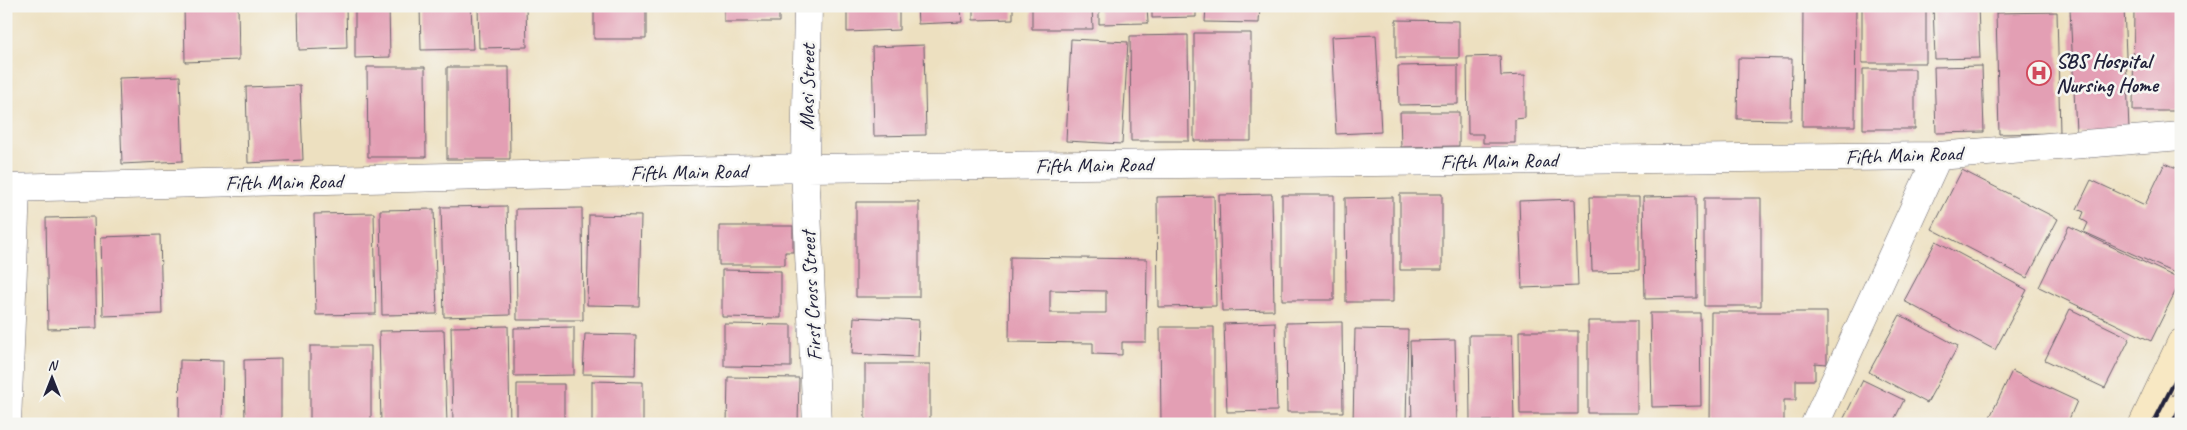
<svg xmlns="http://www.w3.org/2000/svg" width="2187" height="430" font-family="Caveat,sans-serif">
	<rect width="100%" height="100%" fill="#f6f6f2"/>
	<filter id="ink" filterUnits="userSpaceOnUse"><feTurbulence type="fractalNoise" baseFrequency=".02" numOctaves="2"/><feDisplacementMap in="SourceGraphic" scale="10" xChannelSelector="R" yChannelSelector="G"/><feConvolveMatrix kernelMatrix="1 2 1 2 8 2 1 2 1" color-interpolation-filters="sRGB"/></filter>
	<filter id="wash" filterUnits="userSpaceOnUse"><feTurbulence type="fractalNoise" baseFrequency=".0096" numOctaves="4" result="noise"/><feDisplacementMap in="SourceGraphic" scale="20" xChannelSelector="R" yChannelSelector="G"/><feGaussianBlur stdDeviation="1.12" result="paint"/><feColorMatrix in="noise" values="0 0 0 0 0 0 0 0 0 0 0 0 0 0 0 0 0 1.4 0 .05"/><feComposite in="paint" operator="in"/></filter>
	<g filter="url(#wash)">
		<rect width="100%" height="100%" fill="#ede0c0"/>
		<g id="blocks">
			<!-- building -->
			<path fill="#e39fb4" fill-rule="evenodd" d="M 184,6 L 238,6 L 239,60 L 185,62 Z
				M 298,6 L 346,6 L 347,48 L 299,50 Z
				M 355,6 L 389,6 L 390,57 L 355,58 Z
				M 420,6 L 471,6 L 473,49 L 421,50 Z
				M 478,6 L 526,6 L 527,47 L 479,48 Z
				M 594,6 L 646,6 L 646,39 L 594,39 Z
				M 724,6 L 779,6 L 779,22 L 724,22 Z
				M 847,6 L 899,6 L 899,30 L 847,32 Z
				M 917,6 L 961,6 L 962,22 L 918,24 Z
				M 973,6 L 1013,6 L 1013,19 L 973,20 Z
				M 1032,6 L 1092,6 L 1093,29 L 1032,29 Z
				M 1099,6 L 1147,6 L 1148,23 L 1099,24 Z
				M 1152,6 L 1196,6 L 1196,17 L 1152,18 Z
				M 1206,6 L 1260,6 L 1259,23 L 1205,22 Z
				M 1803,6 L 1856,7 L 1855,126 L 1802,126 Z
				M 1862,6 L 1926,6 L 1926,63 L 1862,63 Z
				M 1933,6 L 1978,6 L 1980,58 L 1935,59 Z
				M 2134,6 L 2181,6 L 2181,111 L 2133,111 Z
				M 2124,7 L 2129,129 L 2076,131 L 2070,9 Z
				M 2057,12 L 2060,133 L 1999,134 L 1996,13 Z
				M 1396,20 L 1459,21 L 1459,58 L 1396,58 Z
				M 1194,33 L 1251,33 L 1251,141 L 1194,141 Z
				M 1188,35 L 1189,141 L 1131,141 L 1130,36 Z
				M 1376,35 L 1381,132 L 1336,134 L 1331,37 Z
				M 1071,39 L 1128,42 L 1122,144 L 1066,141 Z
				M 924,45 L 926,135 L 874,136 L 872,47 Z
				M 1500,56 L 1501,76 L 1525,75 L 1525,118 L 1515,119 L 1515,143 L 1483,143 L 1483,134 L 1468,134 L 1467,57 Z
				M 1738,58 L 1792,59 L 1791,120 L 1737,119 Z
				M 1458,65 L 1458,104 L 1399,105 L 1398,66 Z
				M 1982,66 L 1984,132 L 1936,133 L 1934,67 Z
				M 367,67 L 425,67 L 426,157 L 368,157 Z
				M 447,67 L 509,67 L 510,159 L 447,159 Z
				M 1863,69 L 1915,69 L 1915,129 L 1863,129 Z
				M 180,76 L 183,161 L 122,164 L 119,78 Z
				M 300,85 L 303,160 L 248,163 L 246,87 Z
				M 1400,112 L 1459,112 L 1459,146 L 1401,147 Z
				M 2165,163 L 2181,170 L 2181,266 L 2177,274 L 2084,232 L 2088,223 L 2081,219 L 2084,212 L 2077,209 L 2091,180 L 2145,205 Z
				M 1962,170 L 2058,219 L 2027,278 L 1932,229 Z
				M 1272,194 L 1274,310 L 1222,311 L 1219,195 Z
				M 1400,194 L 1442,194 L 1442,270 L 1400,270 Z
				M 1282,195 L 1334,195 L 1334,300 L 1282,300 Z
				M 1214,196 L 1216,306 L 1158,307 L 1157,197 Z
				M 1696,196 L 1697,298 L 1645,299 L 1643,197 Z
				M 1393,197 L 1393,302 L 1346,302 L 1345,198 Z
				M 1590,197 L 1639,197 L 1639,270 L 1592,271 Z
				M 1704,198 L 1761,198 L 1761,306 L 1704,306 Z
				M 1575,199 L 1578,286 L 1522,288 L 1519,201 Z
				M 856,202 L 919,202 L 919,297 L 856,297 Z
				M 507,206 L 510,315 L 444,317 L 441,207 Z
				M 582,208 L 583,320 L 517,320 L 516,209 Z
				M 434,209 L 437,314 L 382,315 L 380,210 Z
				M 374,213 L 376,314 L 316,315 L 314,214 Z
				M 589,215 L 641,216 L 639,306 L 587,305 Z
				M 94,217 L 97,328 L 48,329 L 46,218 Z
				M 719,226 L 793,226 L 793,252 L 785,252 L 785,265 L 719,265 Z
				M 2069,226 L 2181,280 L 2151,341 L 2039,287 Z
				M 160,235 L 162,314 L 103,316 L 101,237 Z
				M 1936,241 L 2027,290 L 1995,350 L 1904,301 Z
				M 1010,257 L 1147,259 L 1146,342 L 1122,342 L 1122,355 L 1093,354 L 1093,343 L 1009,342 ZM 1050,290 L 1106,291 L 1106,313 L 1050,313 Z
				M 722,270 L 781,271 L 781,318 L 722,317 Z
				M 2070,309 L 2130,338 L 2105,388 L 2045,360 Z
				M 1711,312 L 1827,312 L 1827,364 L 1815,363 L 1815,380 L 1796,380 L 1796,400 L 1784,400 L 1784,424 L 1710,424 Z
				M 1650,313 L 1700,313 L 1701,406 L 1652,407 Z
				M 1900,315 L 1958,346 L 1927,403 L 1869,372 Z
				M 854,317 L 919,320 L 918,357 L 852,354 Z
				M 1588,321 L 1637,321 L 1637,413 L 1588,413 Z
				M 1275,322 L 1277,411 L 1227,412 L 1224,324 Z
				M 1342,322 L 1343,412 L 1287,412 L 1286,323 Z
				M 724,324 L 791,325 L 791,367 L 724,366 Z
				M 508,326 L 510,424 L 453,424 L 451,327 Z
				M 574,327 L 574,375 L 514,376 L 514,328 Z
				M 1160,327 L 1214,327 L 1214,424 L 1161,424 Z
				M 1355,329 L 1408,330 L 1406,424 L 1353,424 Z
				M 444,330 L 447,424 L 381,424 L 379,331 Z
				M 1519,331 L 1578,331 L 1578,414 L 1520,414 Z
				M 585,334 L 636,335 L 635,375 L 583,374 Z
				M 1469,335 L 1512,335 L 1514,420 L 1470,421 Z
				M 1455,340 L 1457,424 L 1412,424 L 1410,341 Z
				M 310,346 L 371,346 L 371,424 L 310,424 Z
				M 281,359 L 281,424 L 245,424 L 244,360 Z
				M 180,360 L 223,361 L 222,424 L 179,424 Z
				M 865,364 L 930,364 L 930,424 L 865,424 Z
				M 2012,371 L 2077,401 L 2067,424 L 1999,424 L 1989,419 Z
				M 728,377 L 799,378 L 798,424 L 727,424 Z
				M 1863,380 L 1904,400 L 1892,424 L 1841,424 Z
				M 592,381 L 643,382 L 643,424 L 592,424 Z
				M 517,384 L 564,384 L 564,424 L 517,424 Z"/>
		</g>
	</g>
	<g filter="url(#ink)">
		<use href="#blocks" fill-opacity="0" stroke="#69646a" stroke-width="1"/>
		<g fill="none" stroke-linecap="round" stroke-linejoin="round">
			<defs>
				<path id="minor" d="M 808,6 L 805,168 L 817,424
					M 6,188 L 805,168 L 1938,156 L 2181,136
					M 7,424 L 16,189
					M 1815,424 L 1938,156"/>
				<path id="secondary" d="M 2143,424 L 2181,343
					M 2173,424 L 2181,407"/>
			</defs>
			<!-- minor casing -->
			<use href="#minor" stroke="#69646a" stroke-width="29"/>
			<!-- secondary casing -->
			<use href="#secondary" stroke="#69646a" stroke-width="29"/>
			<!-- minor -->
			<use href="#minor" stroke="#fff" stroke-width="28"/>
			<!-- secondary -->
			<use href="#secondary" stroke="#f8e8c3" stroke-width="28"/>
			<!-- rail -->
			<path stroke="#22223b" stroke-width="4" d="M 2153,424 L 2181,369
				M 2172,424 L 2181,406"/>
		</g>
	</g>
	<!-- icons -->
	<defs>
		<symbol id="hospital-ring" viewBox="-11 -11 22 22"><circle r="9.5" fill="#f6f6f2" stroke="#d1495b" stroke-width="1.5"/><path d="M-5-5h3v3.5h4V-5h3V5h-3V1.5h-4V5h-3Z" fill="#d1495b"/></symbol>
	</defs>
	<g fill-rule="evenodd">
		<use href="#hospital-ring" x="2025" y="59" width="28" height="28"/>
	</g>
	<g text-anchor="middle" stroke-width="5" stroke-linejoin="round" paint-order="stroke">
		<!-- poi labels -->
		<g font-size="21" font-weight="bold" fill="#22223b" stroke="#f6f6f2" text-anchor="start">
			<text x="2056" y="68">SBS Hospital<tspan x="2056" dy="24">Nursing Home</tspan></text>
		</g>
		<!-- street labels -->
		<g font-size="21" fill="#22223b" stroke="#f6f6f2">
			<text transform="translate(807 87) rotate(-89)" y="7">Masi Street</text>
			<text transform="translate(1904 155) rotate(-2)" y="7">Fifth Main Road</text>
			<text transform="translate(1499 161) rotate(-1)" y="7">Fifth Main Road</text>
			<text transform="translate(1094 165) rotate(-1)" y="7">Fifth Main Road</text>
			<text transform="translate(689 172) rotate(-1)" y="7">Fifth Main Road</text>
			<text transform="translate(284 182) rotate(-1)" y="7">Fifth Main Road</text>
			<text transform="translate(811 296) rotate(-93)" y="7">First Cross Street</text>
		</g>
	</g>
	<!-- margin -->
	<rect width="2187" height="430" fill="none" stroke="#f6f6f2" stroke-width="25"/>
	<!-- north arrow -->
	<g transform="translate(52 378)" stroke="#f6f6f2" stroke-width="4" paint-order="stroke">
	<path d="M0-4L9 19L0 12L-9 19Z" fill="#22223b"/>
	<text y="-8" font-size="14" font-weight="bold" text-anchor="middle" fill="#22223b">N</text>
	</g>
</svg>
